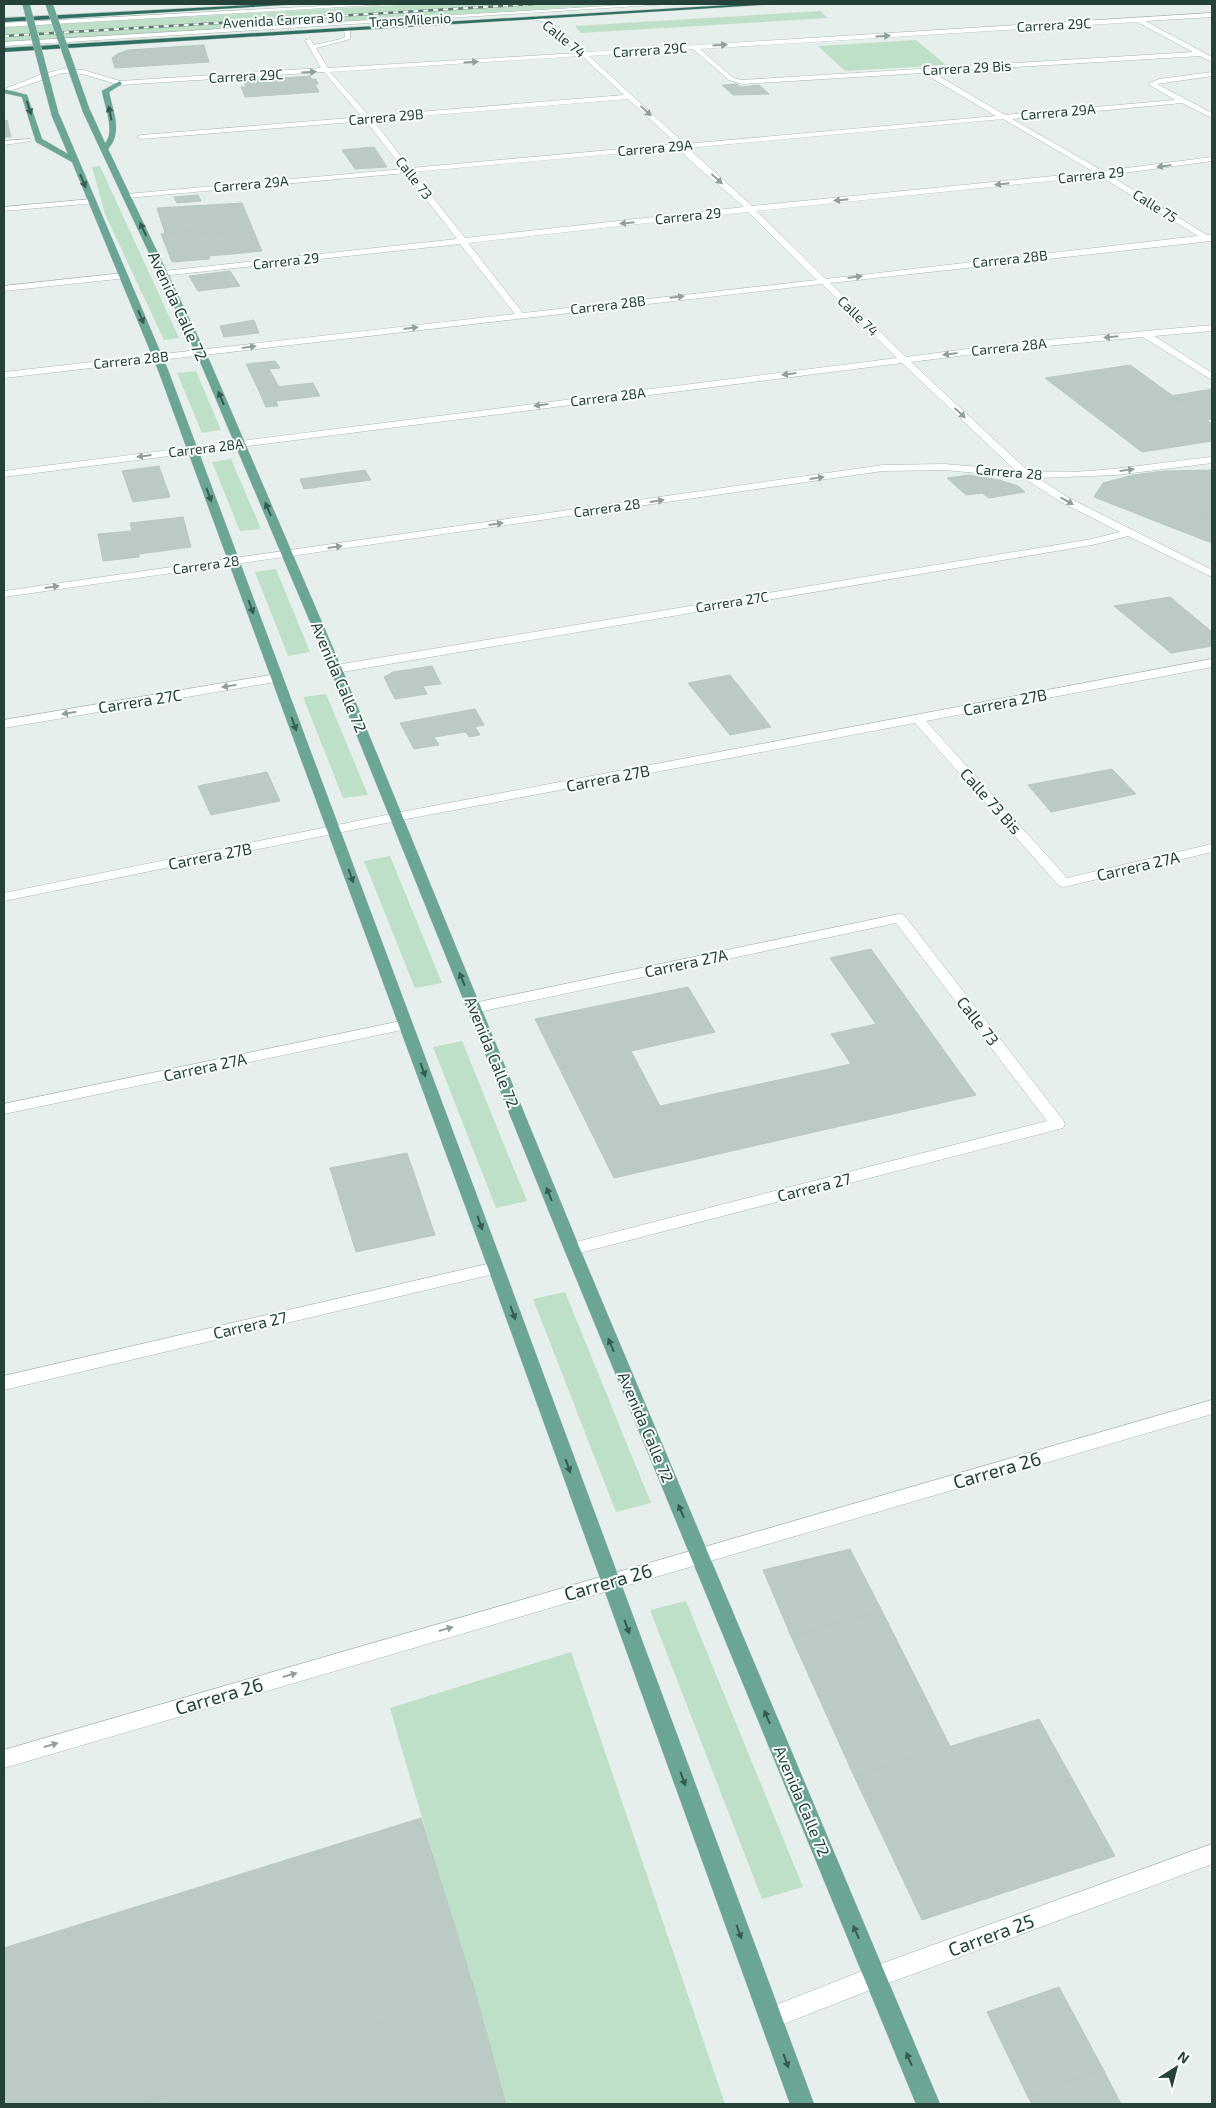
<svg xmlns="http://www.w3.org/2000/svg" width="1216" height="2108" font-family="'Exo 2',sans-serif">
	<rect width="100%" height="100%" fill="#e6efeb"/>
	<!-- green -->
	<path fill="#bfe0c8" d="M 418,4 L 622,4 L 4,42 L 4,27 Z
		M 820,11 L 828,18 L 581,33 L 575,26 Z
		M 916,40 L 946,65 L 845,71 L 818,46 Z
		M 100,166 L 179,338 L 164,340 L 105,214 L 92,167 Z
		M 196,371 L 221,430 L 202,433 L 177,373 Z
		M 231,459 L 261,529 L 240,531 L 212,462 Z
		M 276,569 L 310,652 L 288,656 L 255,572 Z
		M 326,694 L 368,795 L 343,798 L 303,697 Z
		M 390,856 L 442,983 L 415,988 L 364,861 Z
		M 462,1041 L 527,1201 L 496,1208 L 433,1047 Z
		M 565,1292 L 651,1503 L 616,1512 L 533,1299 Z
		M 686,1601 L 803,1887 L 762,1899 L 650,1610 Z
		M 571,1652 L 725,2104 L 506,2104 C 469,1972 428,1841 390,1708 Z"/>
	<!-- building -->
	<path fill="#bbcac4" stroke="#b8c9c2" d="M 204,45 L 209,62 L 115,68 L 112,58 L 119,53 L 128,50 Z
		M 310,76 L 311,79 L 316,79 L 318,84 L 315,84 L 319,92 L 245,97 L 241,87 L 246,87 L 244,81 Z
		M 737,84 L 741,87 L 759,85 L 769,94 L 733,95 L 722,85 Z
		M 7,120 L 11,137 L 4,137 L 4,121 Z
		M 374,147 L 387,167 L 355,169 L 342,150 Z
		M 198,195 L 201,201 L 177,203 L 174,197 Z
		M 242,203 L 262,251 L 233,254 L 225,232 L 198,234 L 196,231 L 165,233 L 157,208 Z
		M 196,231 L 198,234 L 225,232 L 233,254 L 209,256 L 210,259 L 172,262 L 161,234 Z
		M 230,271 L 240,286 L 198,291 L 189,276 Z
		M 254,320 L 259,333 L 224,337 L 220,326 Z
		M 275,361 L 280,368 L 269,369 L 279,387 L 258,389 L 246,364 Z
		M 1130,365 L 1212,424 L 1212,441 L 1142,452 L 1045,378 Z
		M 313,383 L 320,396 L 276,401 L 278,406 L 266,407 L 258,389 Z
		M 1212,389 L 1212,419 L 1207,420 L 1171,396 Z
		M 159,466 L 170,497 L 133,502 L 122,471 Z
		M 365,470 L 371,480 L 304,489 L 300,479 Z
		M 1212,470 L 1212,511 L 1178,530 L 1094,497 L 1103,483 L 1133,475 L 1164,471 Z
		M 969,475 L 999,480 L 1018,486 L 1025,492 L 989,498 L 982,493 L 966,495 L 947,478 Z
		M 1212,511 L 1212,543 L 1178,530 L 1205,514 Z
		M 183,517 L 191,547 L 139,554 L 139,557 L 103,561 L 98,534 L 132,531 L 130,523 Z
		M 1170,597 L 1212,632 L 1212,646 L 1171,653 L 1114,606 Z
		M 432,666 L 441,684 L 423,686 L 427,694 L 395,699 L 384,677 L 393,672 Z
		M 730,675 L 771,727 L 730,735 L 688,683 Z
		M 475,709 L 484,725 L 475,727 L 480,735 L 469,737 L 466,732 L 434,737 L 439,745 L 414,749 L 400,723 Z
		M 1112,769 L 1136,794 L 1051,812 L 1028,785 Z
		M 267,772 L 280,801 L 211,815 L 198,786 Z
		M 871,949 L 976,1095 L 614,1178 L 535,1019 L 688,987 L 715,1032 L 631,1051 L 660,1106 L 851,1064 L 831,1034 L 876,1024 L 830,958 Z
		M 407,1153 L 435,1235 L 356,1252 L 330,1168 Z
		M 850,1549 L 882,1611 L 791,1636 L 763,1570 Z
		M 882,1611 L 950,1746 L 854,1776 L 791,1636 Z
		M 1039,1719 L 1115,1856 L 922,1920 L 854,1776 Z
		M 421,1818 L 475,1992 L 141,2104 L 4,2104 L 4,1948 Z
		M 1059,1987 L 1103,2069 L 1028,2097 L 987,2012 Z
		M 475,1992 L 506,2104 L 141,2104 Z
		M 1103,2069 L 1121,2104 L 1032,2104 L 1028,2097 Z"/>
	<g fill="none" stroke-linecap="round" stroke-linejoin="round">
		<defs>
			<path id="minor" d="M 359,4 L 391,4 L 4,27 L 4,23 Z
				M 640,4 L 669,4 L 4,46 L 4,42 Z
				M 1212,13 L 1212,17 L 1145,21 L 1212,57 L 1212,62 L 1200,56 L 932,72 L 1005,115 L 1175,100 L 1148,84 L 1159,79 L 1212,72 L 1212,76 L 1157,84 L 1212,113 L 1212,118 L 1182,103 L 1012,119 L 1103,171 L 1212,157 L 1212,161 L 1109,175 L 1207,235 L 1212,235 L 1211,241 L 830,283 L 906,357 L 1014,343 L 1212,325 L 1212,331 L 1154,336 L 1212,373 L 1212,380 L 1143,337 L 1014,349 L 911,362 L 1028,471 C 1089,476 1151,463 1212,457 L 1212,463 L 1116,475 L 1038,478 L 1069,498 L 1212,570 L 1212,577 L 1128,536 L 1092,545 L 336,673 L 330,669 L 336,665 L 1092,539 L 1120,532 L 1061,502 L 1022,477 L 944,470 L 883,471 L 4,597 L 4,591 L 883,465 L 944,464 L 1015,470 L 902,363 L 4,477 L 4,471 L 897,358 L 822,284 L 4,378 L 4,372 L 515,314 L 460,244 L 161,276 L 160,274 L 164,271 L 457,239 L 406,173 L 127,198 L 123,196 L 127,194 L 403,169 L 366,121 L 141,139 L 137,137 L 141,135 L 362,117 L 324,72 L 120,85 L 83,74 L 62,73 L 4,93 L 4,89 L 40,75 L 62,69 L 83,70 L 120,81 L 321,68 L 305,40 L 310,39 L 314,45 L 341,39 L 345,37 L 344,29 L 347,27 L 350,29 L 350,39 L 316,48 L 328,68 L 578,53 L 545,22 L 533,19 L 535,16 L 549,20 L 585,52 ZM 1137,22 L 1193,52 L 742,80 L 733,78 L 700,49 ZM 693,49 L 729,80 L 742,84 L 923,73 L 996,116 L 685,144 L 589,56 ZM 582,56 L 624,95 L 369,116 L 330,72 ZM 628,99 L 677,144 L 410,168 L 373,120 ZM 1003,119 L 1094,172 L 752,206 L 688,148 ZM 681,148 L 685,156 L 744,207 L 465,238 L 413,172 ZM 1100,176 L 1198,236 L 826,279 L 756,211 ZM 748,212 L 817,280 L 523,313 L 468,243 Z
				M 30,139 L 31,141 L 4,145 L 4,141 Z
				M 92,199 L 96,201 L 95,203 L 4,211 L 4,207 Z
				M 124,273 L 128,276 L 127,278 L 4,291 L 4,286 Z
				M 1212,659 L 1212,667 L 926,721 L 1067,878 L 1212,844 L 1212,852 L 1064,887 L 1059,886 L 915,723 L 396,821 L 4,901 L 4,893 L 396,813 Z
				M 277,674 L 283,678 L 281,681 L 4,728 L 4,720 Z
				M 899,914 L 904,915 L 1063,1120 L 1065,1124 L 1063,1128 L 572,1255 L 566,1253 L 564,1249 L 566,1245 L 572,1243 L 1047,1121 L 896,923 L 474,1013 L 467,1008 L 474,1003 Z
				M 406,1020 L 411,1022 L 413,1025 L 411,1028 L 4,1114 L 4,1104 Z
				M 496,1262 L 502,1264 L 504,1268 L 502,1272 L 4,1390 L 4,1376 Z
				M 1212,1400 L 1212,1414 L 4,1768 L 4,1750 Z
				M 1212,1844 L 1212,1864 L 875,1988 L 771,2029 L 763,2026 L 759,2018 L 763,2010 L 875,1966 Z"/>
			<path id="major" d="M 120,81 L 122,84 L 109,92 C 113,112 123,132 108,149 L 211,364 L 342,669 L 580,1249 L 940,2104 L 916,2104 L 564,1249 L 330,669 L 201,364 L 82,110 L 86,108 L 90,110 L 105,143 C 116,132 104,105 102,91 Z
				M 4,89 L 27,95 L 42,139 L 68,154 L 51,114 L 55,112 L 59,114 L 168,370 L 504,1268 L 814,2104 L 790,2104 L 488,1268 L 158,370 L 72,162 L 36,142 L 22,97 L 4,93 Z"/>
			<path id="highway" d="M 268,4 L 300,4 L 4,22 L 4,18 Z
				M 747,4 L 777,4 L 4,52 L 4,48 Z"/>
		</defs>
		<!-- minor casing -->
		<use href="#minor" stroke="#a8b8b2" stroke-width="1"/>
		<!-- major casing -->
		<use href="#major" stroke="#c2cac8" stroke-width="1"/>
		<!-- highway casing -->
		<use href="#highway" stroke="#c2cac8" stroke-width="1"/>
		<!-- minor -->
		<use href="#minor" fill="#fff" fill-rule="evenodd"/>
		<!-- major -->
		<use href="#major" fill="#6aa596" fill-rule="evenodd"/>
		<!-- highway -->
		<use href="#highway" fill="#2f6f62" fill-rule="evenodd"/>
		<defs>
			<path id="rail" d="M 4,36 L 534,4"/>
		</defs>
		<!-- rail casing -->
		<use href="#rail" stroke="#5f7d75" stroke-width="2.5"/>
		<!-- rail -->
		<use href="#rail" stroke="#f7fbf9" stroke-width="2" stroke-dasharray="5" stroke-linecap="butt"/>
		<defs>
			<path id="major-bridge" d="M 26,4 L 55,114
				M 49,4 L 86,110"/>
		</defs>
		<!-- major-bridge casing -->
		<use href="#major-bridge" stroke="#c2cac8" stroke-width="8" stroke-linecap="butt"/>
		<!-- major-bridge -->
		<use href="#major-bridge" stroke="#6aa596" stroke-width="7"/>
	</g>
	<!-- one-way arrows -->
	<defs><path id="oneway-solid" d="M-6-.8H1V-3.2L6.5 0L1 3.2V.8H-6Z" transform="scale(1.25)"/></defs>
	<g fill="#92a09c">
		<use href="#oneway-solid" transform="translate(883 36) rotate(-3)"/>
		<use href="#oneway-solid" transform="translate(720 45) rotate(-3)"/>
		<use href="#oneway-solid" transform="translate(471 62) rotate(-4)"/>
		<use href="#oneway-solid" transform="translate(309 72) rotate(-3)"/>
		<use href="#oneway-solid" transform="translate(646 111) rotate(43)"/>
		<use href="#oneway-solid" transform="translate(1164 166) rotate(173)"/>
		<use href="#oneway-solid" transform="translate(717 179) rotate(42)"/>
		<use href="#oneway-solid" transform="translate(1002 184) rotate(174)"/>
		<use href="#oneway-solid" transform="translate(841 200) rotate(174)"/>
		<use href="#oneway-solid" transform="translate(627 223) rotate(174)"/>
		<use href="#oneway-solid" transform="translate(855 277) rotate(-7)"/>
		<use href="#oneway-solid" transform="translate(677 297) rotate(-7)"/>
		<use href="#oneway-solid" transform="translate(411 328) rotate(-7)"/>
		<use href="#oneway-solid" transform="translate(1111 337) rotate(175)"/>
		<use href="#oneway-solid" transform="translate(249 347) rotate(-7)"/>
		<use href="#oneway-solid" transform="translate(950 354) rotate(173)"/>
		<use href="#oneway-solid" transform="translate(789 374) rotate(173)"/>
		<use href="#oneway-solid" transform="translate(541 405) rotate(173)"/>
		<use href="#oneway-solid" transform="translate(960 413) rotate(43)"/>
		<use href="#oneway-solid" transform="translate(144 456) rotate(173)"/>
		<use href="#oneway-solid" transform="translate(1127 470) rotate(-7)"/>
		<use href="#oneway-solid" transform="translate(817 478) rotate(-8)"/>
		<use href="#oneway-solid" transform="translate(657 501) rotate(-8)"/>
		<use href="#oneway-solid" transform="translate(1067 501) rotate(29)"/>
		<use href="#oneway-solid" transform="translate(496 524) rotate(-8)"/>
		<use href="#oneway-solid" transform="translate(335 547) rotate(-8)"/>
		<use href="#oneway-solid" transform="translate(52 587) rotate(-8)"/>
		<use href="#oneway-solid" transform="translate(229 686) rotate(171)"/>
		<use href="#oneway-solid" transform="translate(69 713) rotate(171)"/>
		<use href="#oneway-solid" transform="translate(446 1629) rotate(-16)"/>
		<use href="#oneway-solid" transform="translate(290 1675) rotate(-16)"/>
		<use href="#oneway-solid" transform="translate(51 1745) rotate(-16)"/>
	</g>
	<g fill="#365b51">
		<use href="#oneway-solid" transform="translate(29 108) rotate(73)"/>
		<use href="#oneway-solid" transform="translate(110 113) rotate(-101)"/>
		<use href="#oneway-solid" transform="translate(83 181) rotate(67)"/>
		<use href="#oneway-solid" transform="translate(143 229) rotate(-115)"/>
		<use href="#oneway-solid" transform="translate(141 317) rotate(67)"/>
		<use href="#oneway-solid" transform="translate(221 398) rotate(-113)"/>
		<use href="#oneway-solid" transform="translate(209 495) rotate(70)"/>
		<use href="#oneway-solid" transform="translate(268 509) rotate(-113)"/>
		<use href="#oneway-solid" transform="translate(251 607) rotate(70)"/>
		<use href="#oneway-solid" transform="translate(294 724) rotate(70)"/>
		<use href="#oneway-solid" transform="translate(351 876) rotate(70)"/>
		<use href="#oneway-solid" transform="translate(462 979) rotate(-112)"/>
		<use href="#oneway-solid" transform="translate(423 1070) rotate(70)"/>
		<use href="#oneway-solid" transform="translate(549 1194) rotate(-112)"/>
		<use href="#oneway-solid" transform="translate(480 1223) rotate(70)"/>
		<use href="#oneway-solid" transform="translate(513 1313) rotate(70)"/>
		<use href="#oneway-solid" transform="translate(611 1345) rotate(-113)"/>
		<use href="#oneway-solid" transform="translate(568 1466) rotate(70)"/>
		<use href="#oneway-solid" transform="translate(681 1511) rotate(-113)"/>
		<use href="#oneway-solid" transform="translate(627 1627) rotate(70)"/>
		<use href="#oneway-solid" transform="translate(767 1717) rotate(-113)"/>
		<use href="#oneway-solid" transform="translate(683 1779) rotate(70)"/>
		<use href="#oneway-solid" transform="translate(739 1932) rotate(70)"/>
		<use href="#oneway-solid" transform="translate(856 1932) rotate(-113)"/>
		<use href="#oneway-solid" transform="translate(909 2059) rotate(-113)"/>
		<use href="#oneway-solid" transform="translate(786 2061) rotate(70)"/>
	</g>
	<g text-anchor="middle" stroke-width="4" stroke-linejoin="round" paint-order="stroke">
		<!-- far-street labels -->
		<g font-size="14" fill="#24423a" stroke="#f7fbf9">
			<text transform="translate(283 20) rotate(-3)" y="5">Avenida Carrera 30</text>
			<text transform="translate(410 20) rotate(-3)" y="5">TransMilenio</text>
			<text transform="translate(1054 25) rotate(-3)" y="5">Carrera 29C</text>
			<text transform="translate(564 39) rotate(39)" y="5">Calle 74</text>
			<text transform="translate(650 50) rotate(-4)" y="5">Carrera 29C</text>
			<text transform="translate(967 68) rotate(-3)" y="5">Carrera 29 Bis</text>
			<text transform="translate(246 76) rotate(-3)" y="5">Carrera 29C</text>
			<text transform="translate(1058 112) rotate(-5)" y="5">Carrera 29A</text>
			<text transform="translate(386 117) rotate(-5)" y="5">Carrera 29B</text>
			<text transform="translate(655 148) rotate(-5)" y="5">Carrera 29A</text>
			<text transform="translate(1091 175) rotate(-6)" y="5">Carrera 29</text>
			<text transform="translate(414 178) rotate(52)" y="5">Calle 73</text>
			<text transform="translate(251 184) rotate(-5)" y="5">Carrera 29A</text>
			<text transform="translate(1155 206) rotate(32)" y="5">Calle 75</text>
			<text transform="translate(688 216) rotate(-6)" y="5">Carrera 29</text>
			<text transform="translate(1010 259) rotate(-6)" y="5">Carrera 28B</text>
			<text transform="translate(286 261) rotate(-6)" y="5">Carrera 29</text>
			<text transform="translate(608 305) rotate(-7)" y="5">Carrera 28B</text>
			<text transform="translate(858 316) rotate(44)" y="5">Calle 74</text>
			<text transform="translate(1009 347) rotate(-6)" y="5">Carrera 28A</text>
			<text transform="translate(131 360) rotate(-6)" y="5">Carrera 28B</text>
			<text transform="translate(608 397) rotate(-7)" y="5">Carrera 28A</text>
			<text transform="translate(206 448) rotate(-7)" y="5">Carrera 28A</text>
			<text transform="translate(1009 472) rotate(5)" y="5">Carrera 28</text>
			<text transform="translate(607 508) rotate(-8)" y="5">Carrera 28</text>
			<text transform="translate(206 565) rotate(-8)" y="5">Carrera 28</text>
			<text transform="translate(732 602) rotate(-9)" y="5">Carrera 27C</text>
		</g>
		<!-- street labels -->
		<g font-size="16" fill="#24423a" stroke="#f7fbf9">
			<text transform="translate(178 306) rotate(65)" y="6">Avenida Calle 72</text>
			<text transform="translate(339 677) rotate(67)" y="6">Avenida Calle 72</text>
			<text transform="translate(140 701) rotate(-9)" y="6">Carrera 27C</text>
			<text transform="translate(1005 702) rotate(-11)" y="6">Carrera 27B</text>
			<text transform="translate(608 778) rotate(-11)" y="6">Carrera 27B</text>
			<text transform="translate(991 801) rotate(48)" y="6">Calle 73 Bis</text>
			<text transform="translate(210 856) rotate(-11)" y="6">Carrera 27B</text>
			<text transform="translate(1138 866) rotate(-13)" y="6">Carrera 27A</text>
			<text transform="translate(686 963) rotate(-12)" y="6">Carrera 27A</text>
			<text transform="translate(978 1021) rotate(52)" y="6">Calle 73</text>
			<text transform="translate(492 1052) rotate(68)" y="6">Avenida Calle 72</text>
			<text transform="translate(205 1067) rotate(-12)" y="6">Carrera 27A</text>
			<text transform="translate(814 1187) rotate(-14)" y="6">Carrera 27</text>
			<text transform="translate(250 1325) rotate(-13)" y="6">Carrera 27</text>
			<text transform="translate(646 1427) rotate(67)" y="6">Avenida Calle 72</text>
			<text transform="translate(802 1801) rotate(67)" y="6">Avenida Calle 72</text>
		</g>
		<!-- near-street labels -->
		<g font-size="19" fill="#24423a" stroke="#f7fbf9">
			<text transform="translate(997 1470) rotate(-16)" y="7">Carrera 26</text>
			<text transform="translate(608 1582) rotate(-16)" y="7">Carrera 26</text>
			<text transform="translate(219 1696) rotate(-16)" y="7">Carrera 26</text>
			<text transform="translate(991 1935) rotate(-20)" y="7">Carrera 25</text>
		</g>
	</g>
	<!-- border -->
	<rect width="1216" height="2108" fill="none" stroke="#24423a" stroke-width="10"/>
	<!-- north arrow -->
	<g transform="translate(1176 2068) rotate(36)" stroke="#f7fbf9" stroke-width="4" paint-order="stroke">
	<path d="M0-4L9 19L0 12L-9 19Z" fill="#24423a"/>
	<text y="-8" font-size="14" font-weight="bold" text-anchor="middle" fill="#24423a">N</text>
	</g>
</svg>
